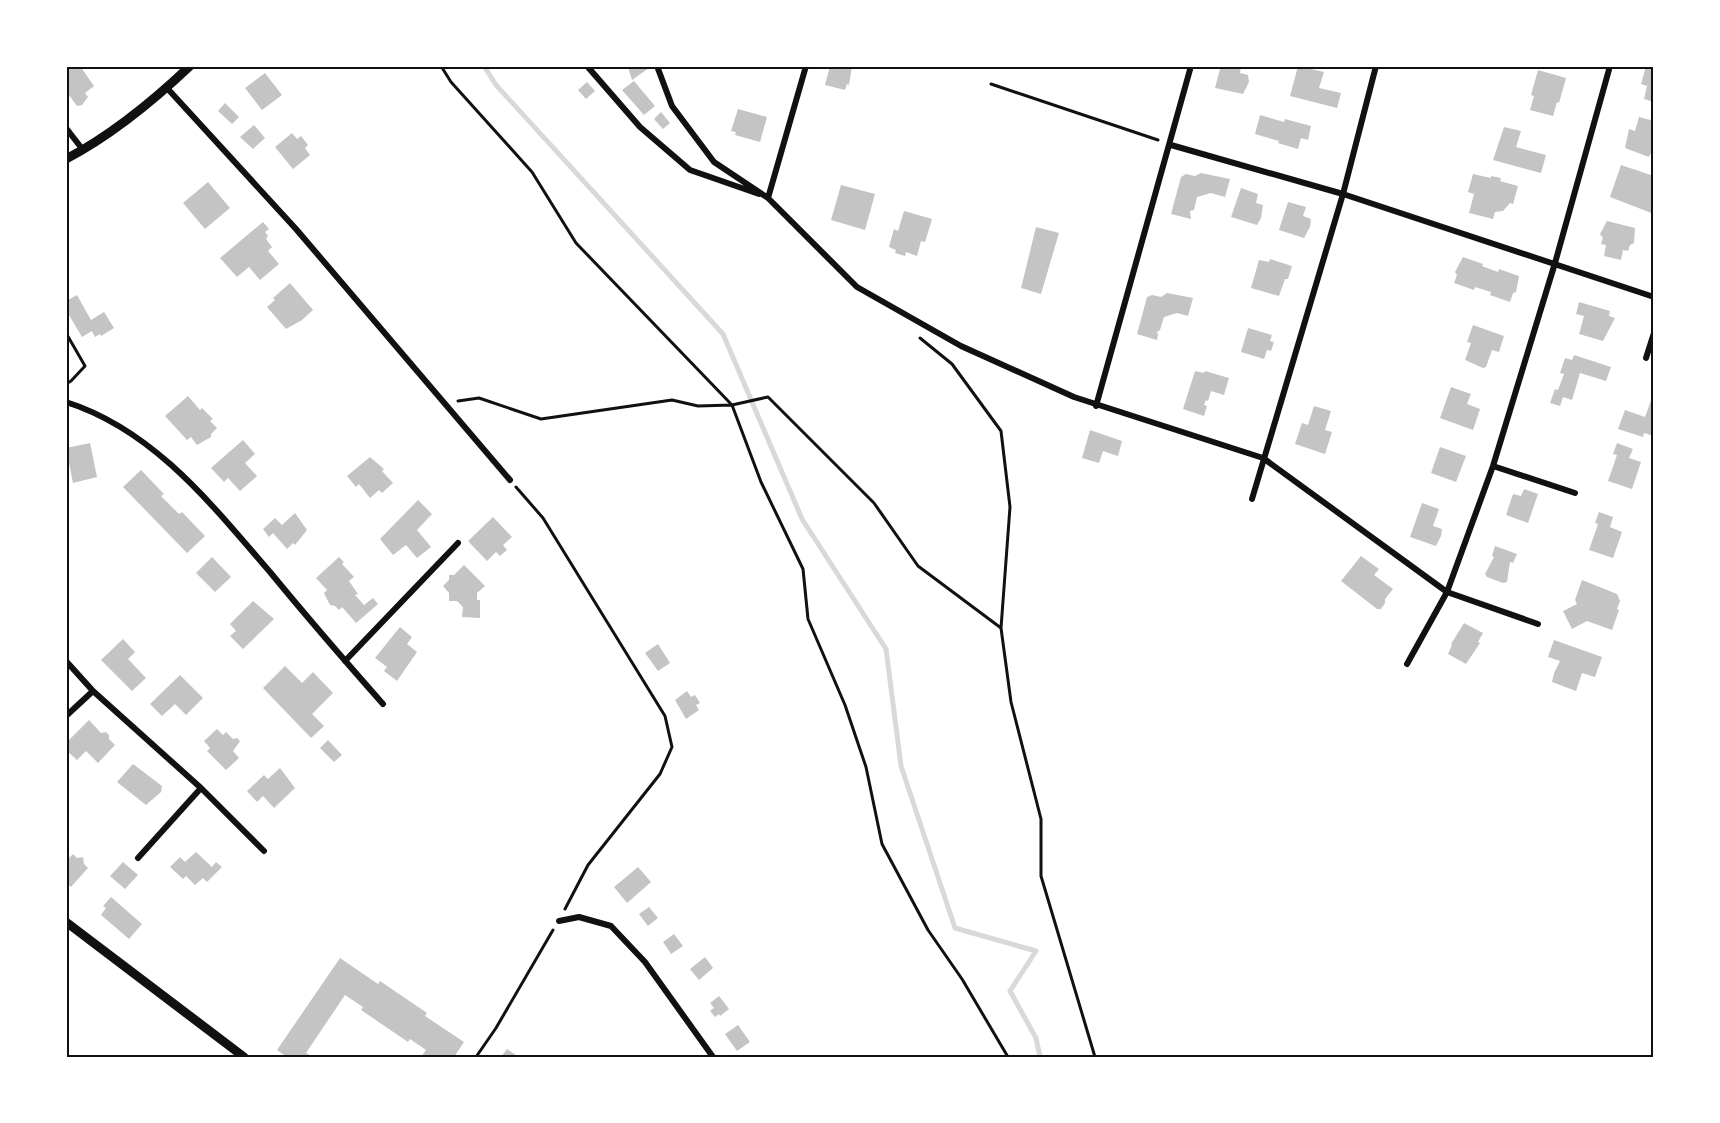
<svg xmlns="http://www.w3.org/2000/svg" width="1720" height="1123" font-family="'Noto Sans',sans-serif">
	<rect width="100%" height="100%" fill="#fff"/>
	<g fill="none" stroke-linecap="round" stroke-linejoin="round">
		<!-- stream -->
		<path stroke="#d9d9d9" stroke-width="5" d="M 484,66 L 496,85 L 723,334 L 802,519 L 886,649 L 901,766 L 955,928 L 1036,951 L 1010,991 L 1036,1038 L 1040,1057"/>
	</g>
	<!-- building -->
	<path fill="#c4c4c4" d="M 66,66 L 80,66 L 94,86 L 85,93 L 88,97 L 82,105 L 77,106 L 66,91 L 66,69 L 68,68 Z
		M 629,66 L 649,66 L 649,68 L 632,80 L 628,67 Z
		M 830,66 L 852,66 L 849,85 L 847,84 L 845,90 L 825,85 Z
		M 1214,66 L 1241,66 L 1240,73 L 1248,75 L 1249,82 L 1243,94 L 1215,88 L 1220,69 Z
		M 1298,66 L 1324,72 L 1319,88 L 1341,93 L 1337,108 L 1290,96 Z
		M 1646,66 L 1654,68 L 1654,102 L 1644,99 L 1647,86 L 1641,84 Z
		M 1538,70 L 1566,78 L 1559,103 L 1557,102 L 1553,116 L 1530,110 L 1534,96 L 1531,95 Z
		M 265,73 L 282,95 L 262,110 L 245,88 Z
		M 634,81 L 655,106 L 644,115 L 622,90 Z
		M 587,82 L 595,91 L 586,99 L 578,90 Z
		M 225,103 L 239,117 L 232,124 L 218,111 Z
		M 738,109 L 767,117 L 760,142 L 735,135 L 736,132 L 731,131 Z
		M 661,112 L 670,123 L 663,129 L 654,119 Z
		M 1260,115 L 1284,122 L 1285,119 L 1311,126 L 1308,140 L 1301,138 L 1298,149 L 1278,143 L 1279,141 L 1255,134 Z
		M 1639,117 L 1654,121 L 1654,156 L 1650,154 L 1649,157 L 1625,148 L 1629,129 L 1635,131 Z
		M 254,125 L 265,138 L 253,149 L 240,137 Z
		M 1504,127 L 1521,131 L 1516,147 L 1546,155 L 1541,173 L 1493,160 Z
		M 292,133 L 297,139 L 301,136 L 308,145 L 305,148 L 310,155 L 293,169 L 275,147 Z
		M 1621,165 L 1654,176 L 1654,214 L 1610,197 Z
		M 1201,173 L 1230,179 L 1225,197 L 1211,193 L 1197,197 L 1194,210 L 1190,211 L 1191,219 L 1171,214 L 1181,177 L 1186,174 L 1195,176 Z
		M 1473,174 L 1491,178 L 1491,176 L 1501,178 L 1500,181 L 1518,186 L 1513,204 L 1510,203 L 1503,211 L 1495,212 L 1493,219 L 1469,213 L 1474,194 L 1468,192 Z
		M 208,182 L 230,208 L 205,229 L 183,203 Z
		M 841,185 L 875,194 L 865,230 L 831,220 Z
		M 1241,188 L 1258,194 L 1256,203 L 1263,205 L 1261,218 L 1257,225 L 1231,217 Z
		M 1288,202 L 1306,207 L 1303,216 L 1311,219 L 1310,227 L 1304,238 L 1279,230 Z
		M 904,211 L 932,219 L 925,242 L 921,241 L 917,256 L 906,252 L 905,256 L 895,253 L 896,250 L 889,247 L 894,229 L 898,231 Z
		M 1607,221 L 1635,228 L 1634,243 L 1630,245 L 1628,251 L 1623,250 L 1621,260 L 1604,256 L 1606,245 L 1601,244 L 1603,238 L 1600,234 Z
		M 263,222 L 269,229 L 265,232 L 268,236 L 266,239 L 272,247 L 268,251 L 279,264 L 260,280 L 249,267 L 237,277 L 220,258 Z
		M 1036,227 L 1059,233 L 1041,294 L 1021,288 Z
		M 1463,257 L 1483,264 L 1482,266 L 1498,272 L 1499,269 L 1519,276 L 1516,292 L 1513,293 L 1510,302 L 1490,295 L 1491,292 L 1475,287 L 1474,290 L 1454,283 L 1457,275 L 1455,272 Z
		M 1270,259 L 1292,266 L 1288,279 L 1285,279 L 1279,296 L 1251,288 L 1259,260 L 1269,262 Z
		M 290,283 L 313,310 L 302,320 L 286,329 L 267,307 L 275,300 L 273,298 Z
		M 1167,293 L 1193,298 L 1188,316 L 1177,313 L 1164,317 L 1160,330 L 1157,332 L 1158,335 L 1157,340 L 1137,334 L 1147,297 L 1152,295 L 1161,297 Z
		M 77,295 L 91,320 L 104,312 L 114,328 L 101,336 L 100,334 L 95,337 L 92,331 L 82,337 L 66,310 L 66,301 Z
		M 1579,302 L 1610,311 L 1609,316 L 1615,318 L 1603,341 L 1579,334 L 1584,316 L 1576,314 Z
		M 1473,325 L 1504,336 L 1499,352 L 1492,350 L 1486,367 L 1483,368 L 1465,360 L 1471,343 L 1467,342 Z
		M 1248,328 L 1272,335 L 1270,341 L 1274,342 L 1271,351 L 1267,350 L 1264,359 L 1241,352 Z
		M 1574,355 L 1611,367 L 1606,381 L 1580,373 L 1572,400 L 1563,397 L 1560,406 L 1550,403 L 1555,389 L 1558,390 L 1564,374 L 1560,373 L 1565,358 L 1572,360 Z
		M 1195,371 L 1204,373 L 1205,371 L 1229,378 L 1224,395 L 1211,391 L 1208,401 L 1206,400 L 1204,405 L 1207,406 L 1204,416 L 1183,409 Z
		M 1451,387 L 1471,394 L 1467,404 L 1480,409 L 1473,430 L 1440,418 Z
		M 1654,392 L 1654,436 L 1644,433 L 1643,437 L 1618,429 L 1625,410 L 1645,417 Z
		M 188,396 L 200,410 L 202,408 L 213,419 L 210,421 L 217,428 L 211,434 L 211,437 L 197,445 L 191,437 L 187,440 L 165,416 Z
		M 1314,406 L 1331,411 L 1325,430 L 1332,432 L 1325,454 L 1295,444 L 1302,423 L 1308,425 Z
		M 1090,430 L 1122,441 L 1118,456 L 1103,451 L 1099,463 L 1082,458 Z
		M 243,440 L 255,454 L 245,463 L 257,476 L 240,491 L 228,478 L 224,482 L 211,468 Z
		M 90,443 L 97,477 L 73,483 L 66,448 Z
		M 1617,443 L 1633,449 L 1629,458 L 1641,462 L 1632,489 L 1608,481 L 1617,455 L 1613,454 Z
		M 1440,447 L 1466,456 L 1456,482 L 1431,473 Z
		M 370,457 L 384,469 L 382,471 L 393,483 L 382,493 L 379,490 L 370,498 L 359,484 L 356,487 L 347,476 Z
		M 141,470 L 164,494 L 161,496 L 179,514 L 182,512 L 205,536 L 187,553 L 123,487 Z
		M 1524,489 L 1538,494 L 1528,523 L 1506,515 L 1513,494 L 1521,496 Z
		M 418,500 L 432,514 L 417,530 L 431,547 L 417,558 L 406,545 L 393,555 L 380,539 Z
		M 1422,503 L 1439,509 L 1433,526 L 1442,529 L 1441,536 L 1436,546 L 1410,537 Z
		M 1599,512 L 1613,517 L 1610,527 L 1622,532 L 1613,558 L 1589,550 L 1598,524 L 1595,523 Z
		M 295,513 L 307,530 L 295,545 L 293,543 L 287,549 L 273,533 L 269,537 L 263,529 L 275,518 L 282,525 Z
		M 493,517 L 512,537 L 503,545 L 507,550 L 500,556 L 496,552 L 487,561 L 468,541 Z
		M 1495,546 L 1517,554 L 1513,563 L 1510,562 L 1507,582 L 1503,583 L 1487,577 L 1485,574 L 1494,557 L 1492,556 Z
		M 1361,556 L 1379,569 L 1374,575 L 1393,589 L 1385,599 L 1385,603 L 1381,609 L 1377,609 L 1341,581 Z
		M 212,557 L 231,577 L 215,592 L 196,573 Z
		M 339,557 L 344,562 L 342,564 L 354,577 L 349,581 L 358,594 L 355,595 L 364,605 L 373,598 L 378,604 L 356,623 L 342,607 L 339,610 L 335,606 L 330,605 L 324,593 L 327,590 L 316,578 Z
		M 464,565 L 485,586 L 477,593 L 477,600 L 480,600 L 480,618 L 462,617 L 463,607 L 457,601 L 449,601 L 449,593 L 443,586 L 449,580 L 449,575 L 454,575 Z
		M 1582,580 L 1617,594 L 1620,601 L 1617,609 L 1619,610 L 1612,630 L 1587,621 L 1572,629 L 1563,611 L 1577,604 L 1575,600 Z
		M 253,601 L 274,619 L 243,649 L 230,636 L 236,631 L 230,624 Z
		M 1464,623 L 1483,633 L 1478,642 L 1480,643 L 1466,664 L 1448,654 L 1452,645 L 1451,644 Z
		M 400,627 L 412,637 L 407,644 L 417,652 L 397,681 L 384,671 L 387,667 L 375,658 Z
		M 123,639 L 135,652 L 128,659 L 146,678 L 132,691 L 101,660 Z
		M 1554,640 L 1602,657 L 1595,677 L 1582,673 L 1576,691 L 1552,682 L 1554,673 L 1560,661 L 1548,657 Z
		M 658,644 L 670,663 L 658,671 L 645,653 Z
		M 285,666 L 302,683 L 313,672 L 333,693 L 312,714 L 324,726 L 311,738 L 263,688 Z
		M 180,675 L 203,698 L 186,715 L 175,704 L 162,716 L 150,704 Z
		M 687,691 L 691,697 L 695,695 L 700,703 L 696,705 L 699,710 L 686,719 L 675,700 Z
		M 89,720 L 101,733 L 106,732 L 109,735 L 109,739 L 115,745 L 98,763 L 86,751 L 77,760 L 66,750 L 66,743 Z
		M 217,729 L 223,735 L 226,732 L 233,739 L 237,738 L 240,741 L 233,751 L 239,758 L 226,770 L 207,751 L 210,748 L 204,741 Z
		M 328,740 L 342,755 L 334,762 L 320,748 Z
		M 133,764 L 162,786 L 161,792 L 146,805 L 117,782 Z
		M 280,768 L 295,788 L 274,808 L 263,796 L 257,802 L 247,791 L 264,775 L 268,779 Z
		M 196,852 L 212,867 L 216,862 L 222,867 L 207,882 L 203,878 L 195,885 L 186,876 L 183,879 L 170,867 L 180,857 L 185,862 Z
		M 73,854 L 77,858 L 83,857 L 84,864 L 88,868 L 71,887 L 66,883 L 66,857 L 68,859 Z
		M 123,862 L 138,875 L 125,889 L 110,876 Z
		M 638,867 L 651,882 L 627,903 L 614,887 Z
		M 111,897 L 142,924 L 129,939 L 101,915 L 106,908 L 103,906 Z
		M 649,907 L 658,918 L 648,926 L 639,914 Z
		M 674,934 L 683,946 L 671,954 L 663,942 Z
		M 705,957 L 713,968 L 699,980 L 690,969 Z
		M 340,958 L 378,984 L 380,981 L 427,1013 L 425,1016 L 464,1042 L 454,1057 L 421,1057 L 426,1050 L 410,1039 L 408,1042 L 361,1010 L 363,1007 L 345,995 L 306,1053 L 313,1057 L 287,1057 L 277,1050 Z
		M 719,996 L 729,1009 L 720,1016 L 719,1014 L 715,1017 L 710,1011 L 714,1008 L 710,1003 Z
		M 738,1025 L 750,1042 L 737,1051 L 725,1034 Z
		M 507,1049 L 519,1057 L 501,1057 Z"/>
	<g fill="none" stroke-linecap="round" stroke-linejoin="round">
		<!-- path -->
		<path stroke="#111" stroke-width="3" d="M 441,66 L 451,82 L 532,172 L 576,243 L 732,405 L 761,482 L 803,569 L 808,619 L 845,705 L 866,767 L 882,844 L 928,930 L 962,979 L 1008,1057
			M 991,84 L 1158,140
			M 66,333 L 85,366 L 71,381 L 66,384
			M 920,338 L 952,364 L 1001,431 L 1010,507 L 1001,628 L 1011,702 L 1041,819 L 1041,876 L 1095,1057
			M 458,401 L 479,398 L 541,419 L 672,400 L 698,406 L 732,405 L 768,397 L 874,503 L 918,566 L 1001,628
			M 516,487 L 543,518 L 665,716 L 672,747 L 660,774 L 588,865 L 565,909
			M 476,1057 L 496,1028 L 553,930"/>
		<!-- minor -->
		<path stroke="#111" stroke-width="6" d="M 587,66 L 640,127 L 690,170 L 759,194
			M 657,66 L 672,106 L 714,162 L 768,198 L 857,287 L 961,346 L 1074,397 L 1263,458 L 1447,592 L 1538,624
			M 167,88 L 296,229 L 510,480
			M 66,128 L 83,150
			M 1171,145 L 1343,194 L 1654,297
			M 768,198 L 806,66
			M 1646,358 L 1654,333
			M 66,402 C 154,430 212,505 270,572 C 307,617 345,661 383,704
			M 1096,406 L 1191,66
			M 1493,466 L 1575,493
			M 1252,499 L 1343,194 L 1376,66
			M 66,661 L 93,691 L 201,788 L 264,851
			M 345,661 L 458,543
			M 1407,664 L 1447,592 L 1493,466 L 1555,263 L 1610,66
			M 66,716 L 93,691
			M 138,858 L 201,788
			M 559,921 L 579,917 L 611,926 L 645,962 L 713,1057"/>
		<!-- tertiary -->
		<path stroke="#111" stroke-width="9" d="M 66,159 C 112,135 153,101 190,66
			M 66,922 L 244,1057"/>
	</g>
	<!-- border -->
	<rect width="1720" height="1123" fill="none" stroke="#ffffff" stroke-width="135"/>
	<rect x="68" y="68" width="1584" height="988" fill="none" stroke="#111" stroke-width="2"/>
</svg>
